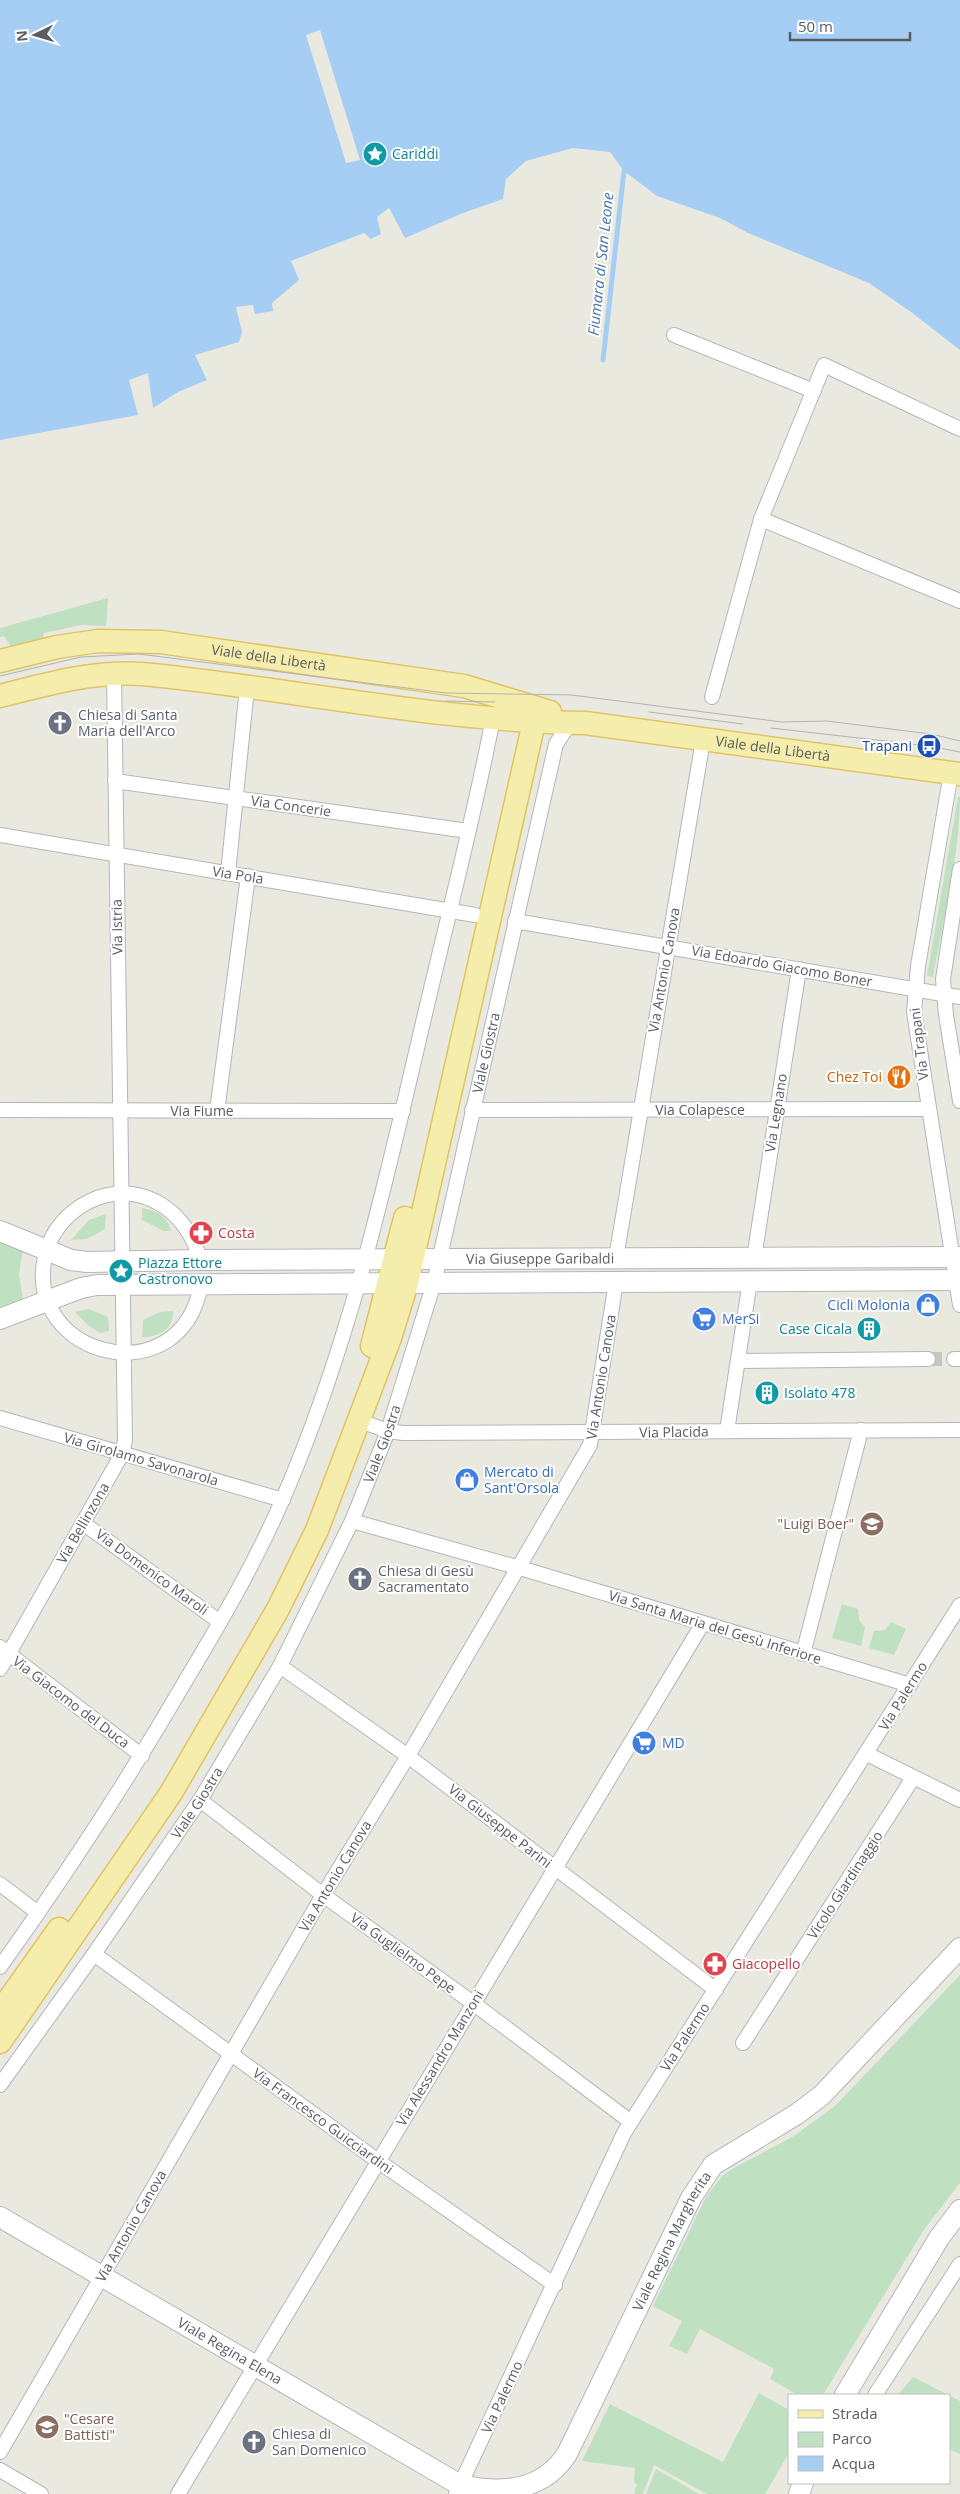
<svg xmlns="http://www.w3.org/2000/svg" width="960" height="2494" font-family="'Open Sans',sans-serif">
	<rect width="100%" height="100%" fill="#eae9e0"/>
	<!-- green -->
	<path fill="#bfe0c1" d="M 108,598 L 106,626 L 81,625 L 44,633 L 41,642 L 20,650 L 10,645 L 4,636 L 0,637 L 0,628 Z
		M 958,797 L 960,797 C 960,853 943,921 933,977 L 927,976 Z
		M 142,1208 C 155,1210 168,1216 171,1231 L 164,1231 L 142,1220 Z
		M 106,1214 L 105,1229 L 87,1239 L 71,1240 L 89,1220 Z
		M 0,1239 L 23,1249 L 19,1275 L 23,1300 L 0,1310 Z
		M 89,1309 L 108,1317 L 109,1331 L 100,1333 L 88,1325 L 75,1312 Z
		M 173,1311 C 173,1330 159,1337 142,1337 L 143,1320 L 160,1312 Z
		M 842,1604 L 858,1609 L 859,1620 L 865,1627 L 861,1646 L 832,1638 Z
		M 891,1622 L 906,1629 L 894,1655 L 869,1648 L 874,1631 L 885,1630 Z
		M 960,1975 L 960,2183 L 925,2228 L 823,2395 L 798,2395 L 770,2379 L 774,2369 L 700,2329 L 687,2354 L 669,2346 L 682,2321 L 653,2306 L 706,2197 L 722,2176 L 732,2169 L 794,2136 L 836,2105 Z
		M 913,2377 L 960,2401 L 960,2454 L 949,2449 L 949,2395 L 898,2395 Z
		M 759,2393 L 789,2410 L 789,2453 L 765,2494 L 707,2494 L 654,2465 L 643,2494 L 634,2494 L 637,2484 L 634,2483 L 635,2468 L 582,2461 L 610,2404 L 723,2462 Z
		M 656,2469 L 699,2494 L 646,2494 Z"/>
	<!-- water -->
	<path fill="#a6cef5" d="M 0,0 L 960,0 L 960,350 L 911,312 L 869,283 L 748,233 L 720,218 L 657,196 L 624,171 L 610,152 L 573,148 L 526,161 L 506,179 L 503,199 L 463,213 L 405,238 L 389,208 L 377,217 L 381,234 L 371,239 L 364,233 L 291,261 L 299,280 L 272,303 L 273,311 L 255,314 L 253,305 L 236,307 L 242,332 L 239,342 L 195,355 L 207,380 L 178,392 L 153,408 L 148,373 L 129,380 L 138,415 L 0,440 Z"/>
	<!-- pier -->
	<path fill="#eae9e0" d="M 320,30 L 360,160 L 346,163 L 306,35 Z"/>
	<g fill="none" stroke-linecap="round" stroke-linejoin="round">
		<!-- stream -->
		<path stroke="#a6cef5" stroke-width="5" d="M 603,360 L 624,171"/>
		<!-- street-tunnel -->
		<path stroke="#c6c6c0" stroke-width="14" stroke-dasharray="14 7" stroke-linecap="butt" d="M 928,1359 L 954,1359"/>
		<defs>
			<g id="street">
				<path d="M 674,335 L 814,391"/>
				<path d="M 761,519 L 960,601"/>
				<path d="M 712,697 L 761,519 L 824,365 L 960,429"/>
				<path d="M 951,773 L 918,966 L 914,1012 L 960,1305"/>
				<path d="M 115,781 L 468,831"/>
				<path d="M 0,835 L 475,915"/>
				<path d="M 960,869 L 943,979 L 946,1015 L 960,1101"/>
				<path d="M 228,873 L 247,688"/>
				<path d="M 515,921 L 960,997"/>
				<path d="M 2,1110 L 403,1111"/>
				<path d="M 472,1110 L 928,1109"/>
				<path d="M 217,1111 L 248,876"/>
				<path d="M 616,1258 L 703,740"/>
				<path d="M 754,1258 L 799,969"/>
				<path d="M 200,1260 C 189,1214 145,1181 97,1198 C 76,1206 57,1223 49,1244 C 9,1352 179,1403 201,1285"/>
				<path d="M 954,1359 L 960,1359"/>
				<path d="M 738,1361 L 928,1359"/>
				<path d="M 0,1418 L 283,1500"/>
				<path d="M 360,1421 L 388,1431 L 403,1433 L 960,1430"/>
				<path d="M 727,1431 L 750,1281"/>
				<path d="M 352,1521 L 520,1568 L 910,1685"/>
				<path d="M 83,1523 L 220,1622"/>
				<path d="M 0,1647 L 142,1756"/>
				<path d="M 803,1654 L 861,1430"/>
				<path d="M 280,1666 L 408,1756 L 716,1990"/>
				<path d="M 0,1669 L 122,1454 L 125,1440 L 114,673"/>
				<path d="M 867,1754 L 960,1800"/>
				<path d="M 200,1800 L 323,1895 L 473,2003 L 631,2122"/>
				<path d="M 0,1884 L 38,1913"/>
				<path d="M 94,1954 L 378,2161 L 555,2285"/>
				<path d="M 0,1967 C 68,1872 131,1775 189,1675 C 223,1618 256,1561 282,1501 C 348,1350 384,1190 421,1031 C 445,927 473,823 493,718"/>
				<path d="M 743,2043 L 913,1778"/>
				<path id="s1" d="M 0,2085 L 94,1954 L 200,1800 L 280,1666 L 352,1521 L 388,1431 L 434,1283 L 556,744 L 570,723"/>
				<path d="M 875,2395 L 960,2264"/>
				<path d="M 0,2452 L 323,1895 L 408,1756 L 590,1445 L 616,1282"/>
				<path d="M 0,2470 L 41,2494"/>
				<path d="M 178,2494 L 703,1623"/>
				<path d="M 456,2494 L 624,2133 L 960,1605"/>
			</g>
			<g id="secondary">
				<path id="s2" d="M 0,1231 L 71,1260 L 87,1262 L 200,1260 L 960,1257"/>
				<path d="M 0,1319 L 81,1288 L 97,1285 L 960,1280"/>
				<path id="s3" d="M 0,2217 L 460,2485 C 501,2494 542,2492 567,2454 L 691,2198 L 713,2165 L 797,2114 L 822,2095 L 960,1948"/>
				<path d="M 845,2395 L 939,2238 L 960,2210"/>
				<path d="M 799,2494 L 803,2483"/>
			</g>
			<g id="primary">
				<path id="s4" d="M 0,661 L 57,647 L 98,641 L 161,642 L 464,686 L 550,712"/>
				<path id="s5" d="M 0,696 C 47,684 92,671 142,674 C 289,688 436,721 585,723 L 960,774"/>
				<path d="M 372,1346 L 405,1218"/>
				<path d="M 0,2012 L 59,1929"/>
				<path d="M 0,2042 L 171,1793 L 278,1609 L 317,1530 L 390,1338 L 407,1283 L 537,709"/>
			</g>
		</defs>
		<!-- street casing -->
		<use href="#street" stroke="#b3b6ba" stroke-width="16"/>
		<!-- secondary casing -->
		<use href="#secondary" stroke="#b4b6bc" stroke-width="22"/>
		<!-- primary casing -->
		<use href="#primary" stroke="#e0c463" stroke-width="25"/>
		<!-- street -->
		<use href="#street" stroke="#fff" stroke-width="14"/>
		<!-- secondary -->
		<use href="#secondary" stroke="#fff" stroke-width="20"/>
		<!-- primary -->
		<use href="#primary" stroke="#f5edab" stroke-width="22"/>
		<!-- tram -->
		<path stroke="#b1b2b2" stroke-width="1" d="M 0,676 L 81,657 L 139,654 L 446,693 L 572,695 L 782,722 L 827,721 L 931,734 L 960,741
			M 445,701 L 495,702
			M 649,712 L 743,724
			M 771,728 L 929,746 L 960,752"/>
	</g>
	<!-- icons -->
	<defs>
		<symbol id="sight-disc" viewBox="-11 -11 22 22"><circle r="9.5" fill="#0f9aa8" stroke="#fff"/><path d="M0-6L1.8-2.2L6-1.7L2.9 1.2L3.7 5.4L0 3.3L-3.7 5.4L-2.9 1.2L-6-1.7L-1.8-2.2Z" fill="#fff"/></symbol>
		<symbol id="church-disc" viewBox="-11 -11 22 22"><circle r="9.5" fill="#6b7280" stroke="#fff"/><path d="M-1.2-6h2.4v3.5h3.3v2.4h-3.3V6h-2.4V-.1h-3.3v-2.4h3.3Z" fill="#fff"/></symbol>
		<symbol id="bus-disc" viewBox="-11 -11 22 22"><circle r="9.5" fill="#1a4fb4" stroke="#fff"/><path d="M-5-6H5V4H4V6H2V4H-2V6H-4V4H-5ZM-3.5-4V0h7V-4ZM-3.5 1.2v1.5H-2V1.2ZM2 1.2v1.5H3.5V1.2Z" fill="#fff"/></symbol>
		<symbol id="restaurant-disc" viewBox="-11 -11 22 22"><circle r="9.5" fill="#e8710a" stroke="#fff"/><path d="M-5-6h1v4h1v-4h1v4h1v-4h1v5L-1.5 .5V6h-2V.5L-5-1ZM5-6V6H3V1.5H1.5Q1.5-4 5-6Z" fill="#fff"/></symbol>
		<symbol id="pharmacy-disc" viewBox="-11 -11 22 22"><circle r="9.5" fill="#e0444e" stroke="#fff"/><path d="M-2-6h4v4h4v4h-4v4h-4v-4h-4v-4h4Z" fill="#fff"/></symbol>
		<symbol id="shop-disc" viewBox="-11 -11 22 22"><circle r="9.5" fill="#3f7fe0" stroke="#fff"/><path d="M-5-2.5h2.3a2.7 3.5 0 0 1 5.4 0H5L5.5 6h-11ZM-1.5-2.5h3a1.5 2.3 0 0 0-3 0Z" fill="#fff"/></symbol>
		<symbol id="supermarket-disc" viewBox="-11 -11 22 22"><circle r="9.5" fill="#3f7fe0" stroke="#fff"/><path d="M-6-5.5h2.5l.6 2H6L4.5 2H-2.5L-4.4-4H-6ZM-1.5 3.2a1.3 1.3 0 1 0 .1 0ZM3 3.2a1.3 1.3 0 1 0 .1 0Z" fill="#fff"/></symbol>
		<symbol id="building-disc" viewBox="-11 -11 22 22"><circle r="9.5" fill="#0f9aa8" stroke="#fff"/><path d="M-4-6H4V6H1V3H-1V6H-4ZM-2.5-4.3h1.7v1.8h-1.7ZM.8-4.3h1.7v1.8H.8ZM-2.5-1h1.7V.8h-1.7ZM.8-1h1.7V.8H.8Z" fill="#fff"/></symbol>
		<symbol id="school-disc" viewBox="-11 -11 22 22"><circle r="9.5" fill="#8d6e63" stroke="#fff"/><path d="M0-5L7-2L0 1L-7-2ZM-4 1L0 2.5L4 1V4Q0 6-4 4Z" fill="#fff"/></symbol>
	</defs>
	<g fill-rule="evenodd">
		<use href="#sight-disc" x="361" y="140" width="28" height="28"/>
		<use href="#church-disc" x="46" y="709" width="28" height="28"/>
		<use href="#bus-disc" x="915" y="732" width="28" height="28"/>
		<use href="#restaurant-disc" x="885" y="1063" width="28" height="28"/>
		<use href="#pharmacy-disc" x="187" y="1219" width="28" height="28"/>
		<use href="#sight-disc" x="107" y="1257" width="28" height="28"/>
		<use href="#shop-disc" x="914" y="1291" width="28" height="28"/>
		<use href="#supermarket-disc" x="690" y="1305" width="28" height="28"/>
		<use href="#building-disc" x="855" y="1315" width="28" height="28"/>
		<use href="#building-disc" x="753" y="1379" width="28" height="28"/>
		<use href="#shop-disc" x="453" y="1466" width="28" height="28"/>
		<use href="#school-disc" x="858" y="1510" width="28" height="28"/>
		<use href="#church-disc" x="346" y="1565" width="28" height="28"/>
		<use href="#supermarket-disc" x="630" y="1729" width="28" height="28"/>
		<use href="#pharmacy-disc" x="701" y="1950" width="28" height="28"/>
		<use href="#school-disc" x="33" y="2413" width="28" height="28"/>
		<use href="#church-disc" x="240" y="2428" width="28" height="28"/>
	</g>
	<g text-anchor="middle" stroke-width="4" stroke-linejoin="round" paint-order="stroke">
		<!-- culture labels -->
		<g font-size="14" fill="#0d838f" stroke="#fff" text-anchor="start">
			<text x="392" y="159">Cariddi</text>
			<text x="138" y="1268">Piazza Ettore<tspan x="138" dy="16">Castronovo</tspan></text>
			<text x="852" y="1334" text-anchor="end">Case Cicala</text>
			<text x="784" y="1398">Isolato 478</text>
		</g>
		<!-- street labels -->
		<g font-size="14" fill="#595c60" stroke="#fff">
			<text dy="5" stroke="none"><textPath href="#s4" startOffset="272">Viale della Libertà</textPath></text>
			<text dy="5" stroke="none"><textPath href="#s5" startOffset="780">Viale della Libertà</textPath></text>
			<text transform="translate(291 806) rotate(8)" y="5">Via Concerie</text>
			<text transform="translate(238 875) rotate(9)" y="5">Via Pola</text>
			<text transform="translate(117 927) rotate(-91)" y="5">Via Istria</text>
			<text transform="translate(782 966) rotate(10)" y="5">Via Edoardo Giacomo Boner</text>
			<text transform="translate(664 970) rotate(-80)" y="5">Via Antonio Canova</text>
			<text transform="translate(919 1044) rotate(-97)" y="5">Via Trapani</text>
			<text dy="5" stroke="none"><textPath href="#s1" startOffset="1154">Viale Giostra</textPath></text>
			<text x="700" y="1115">Via Colapesce</text>
			<text x="202" y="1116">Via Fiume</text>
			<text transform="translate(776 1113) rotate(-81)" y="5">Via Legnano</text>
			<text dy="5" stroke="none"><textPath href="#s2" startOffset="546">Via Giuseppe Garibaldi</textPath></text>
			<text transform="translate(601 1377) rotate(-81)" y="5">Via Antonio Canova</text>
			<text transform="translate(674 1432) rotate(-1)" y="5">Via Placida</text>
			<text dy="5" stroke="none"><textPath href="#s1" startOffset="749">Viale Giostra</textPath></text>
			<text transform="translate(141 1459) rotate(16)" y="5">Via Girolamo Savonarola</text>
			<text transform="translate(83 1523) rotate(-60)" y="5">Via Bellinzona</text>
			<text transform="translate(152 1572) rotate(36)" y="5">Via Domenico Maroli</text>
			<text transform="translate(715 1627) rotate(17)" y="5">Via Santa Maria del Gesù Inferiore</text>
			<text transform="translate(903 1696) rotate(-58)" y="5">Via Palermo</text>
			<text transform="translate(71 1702) rotate(37)" y="5">Via Giacomo del Duca</text>
			<text dy="5" stroke="none"><textPath href="#s1" startOffset="344">Viale Giostra</textPath></text>
			<text transform="translate(500 1826) rotate(38)" y="5">Via Giuseppe Parini</text>
			<text transform="translate(335 1876) rotate(-59)" y="5">Via Antonio Canova</text>
			<text transform="translate(845 1885) rotate(-57)" y="5">Vicolo Giardinaggio</text>
			<text transform="translate(403 1953) rotate(36)" y="5">Via Guglielmo Pepe</text>
			<text transform="translate(685 2037) rotate(-57)" y="5">Via Palermo</text>
			<text transform="translate(440 2058) rotate(-59)" y="5">Via Alessandro Manzoni</text>
			<text transform="translate(323 2121) rotate(36)" y="5">Via Francesco Guicciardini</text>
			<text transform="translate(131 2226) rotate(-60)" y="5">Via Antonio Canova</text>
			<text dy="5" stroke="none"><textPath href="#s3" startOffset="889">Viale Regina Margherita</textPath></text>
			<text dy="5" stroke="none"><textPath href="#s3" startOffset="266">Viale Regina Elena</textPath></text>
			<text transform="translate(502 2397) rotate(-65)" y="5">Via Palermo</text>
		</g>
		<!-- worship labels -->
		<g font-size="14" fill="#5b616d" stroke="#fff" text-anchor="start">
			<text x="78" y="720">Chiesa di Santa<tspan x="78" dy="16">Maria dell'Arco</tspan></text>
			<text x="378" y="1576">Chiesa di Gesù<tspan x="378" dy="16">Sacramentato</tspan></text>
			<text x="272" y="2439">Chiesa di<tspan x="272" dy="16">San Domenico</tspan></text>
		</g>
		<!-- transit labels -->
		<g font-size="14" fill="#164399" stroke="#fff" text-anchor="end">
			<text x="912" y="751">Trapani</text>
		</g>
		<!-- food labels -->
		<g font-size="14" fill="#c56008" stroke="#fff" text-anchor="end">
			<text x="882" y="1082">Chez Toi</text>
		</g>
		<!-- health labels -->
		<g font-size="14" fill="#be3a42" stroke="#fff" text-anchor="start">
			<text x="218" y="1238">Costa</text>
			<text x="732" y="1969">Giacopello</text>
		</g>
		<!-- shop labels -->
		<g font-size="14" fill="#366cbe" stroke="#fff" text-anchor="start">
			<text x="910" y="1310" text-anchor="end">Cicli Molonia</text>
			<text x="722" y="1324">MerSi</text>
			<text x="484" y="1477">Mercato di<tspan x="484" dy="16">Sant'Orsola</tspan></text>
			<text x="662" y="1748">MD</text>
		</g>
		<!-- education labels -->
		<g font-size="14" fill="#785e54" stroke="#fff" text-anchor="end">
			<text x="854" y="1529">"Luigi Boer"</text>
			<text x="64" y="2424" text-anchor="start">"Cesare<tspan x="64" dy="16">Battisti"</tspan></text>
		</g>
		<!-- water labels -->
		<g font-size="15" font-style="italic" fill="#4a74ac" stroke="#fff">
			<text transform="translate(601 264) rotate(-84)" y="5">Fiumara di San Leone</text>
		</g>
	</g>
	<!-- legend -->
	<rect x="788" y="2394" width="162" height="90" fill="#ffffff" stroke="#bdbebf"/>
	<rect x="798" y="2410" width="25" height="8" fill="#f5edab" stroke="#bdbebf"/>
	<text x="832" y="2419" font-size="15" fill="#595c60">Strada</text>
	<rect x="798" y="2432" width="25" height="15" fill="#bfe0c1" stroke="#bdbebf"/>
	<text x="832" y="2444" font-size="15" fill="#595c60">Parco</text>
	<rect x="798" y="2456" width="25" height="15" fill="#a6cef5" stroke="#bdbebf"/>
	<text x="832" y="2469" font-size="15" fill="#595c60">Acqua</text>
	<!-- north arrow -->
	<g transform="translate(35 35) rotate(265)" stroke="#ffffff" stroke-width="4" paint-order="stroke">
	<path d="M0-4L9 19L0 12L-9 19Z" fill="#595c60"/>
	<text y="-8" font-size="14" font-weight="bold" text-anchor="middle" fill="#595c60">N</text>
	</g>
	<!-- scale -->
	<path d="M790 32v8h120v-8" fill="none" stroke="#595c60" stroke-width="2.5"/>
	<text x="798" y="32" font-size="15" fill="#595c60" stroke="#ffffff" stroke-width="4" paint-order="stroke">50 m</text>
</svg>
